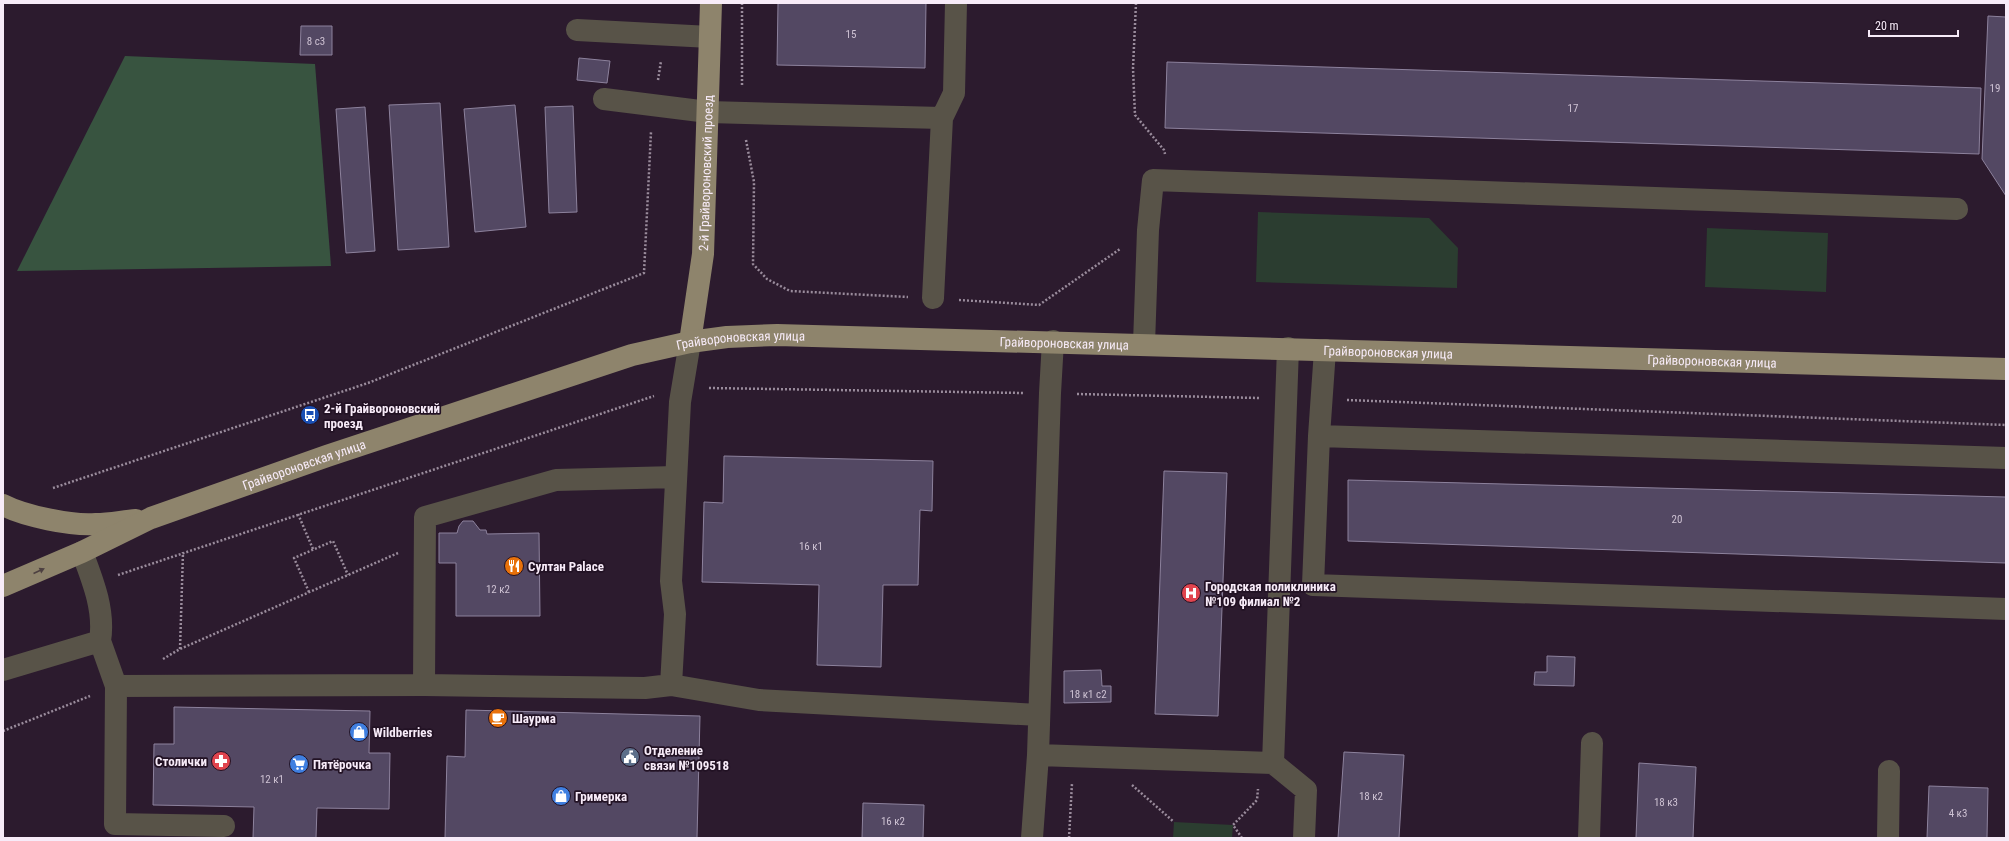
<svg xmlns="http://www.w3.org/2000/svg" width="2009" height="841" font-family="'Roboto Condensed',sans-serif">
	<rect width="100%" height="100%" fill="#2c1b2e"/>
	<!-- green -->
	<path fill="#2b3d30" d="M 1258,212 L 1429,218 L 1458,248 L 1457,288 L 1256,282 Z
		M 1707,228 L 1828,233 L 1826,292 L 1705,287 Z
		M 1174,822 L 1233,825 L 1232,838 L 1173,838 Z"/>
	<!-- forest -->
	<path fill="#385440" d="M 125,56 L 315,64 L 331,266 L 17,271 Z"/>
	<!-- building -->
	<path fill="#534863" stroke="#8d829d" d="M 778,3 L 926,3 L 925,68 L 777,65 Z
		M 1988,16 L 2006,17 L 2006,196 L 1982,159 Z
		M 301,26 L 332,26 L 332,55 L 300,55 Z
		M 579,58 L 610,61 L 607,83 L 577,80 Z
		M 1167,62 L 1981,88 L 1979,154 L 1165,128 Z
		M 440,103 L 449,247 L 398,250 L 389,105 Z
		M 515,105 L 526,227 L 475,232 L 464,109 Z
		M 573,106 L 577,212 L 549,213 L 545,107 Z
		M 365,107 L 375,251 L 346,253 L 336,109 Z
		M 724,456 L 933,461 L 932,511 L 920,510 L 918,585 L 883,585 L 881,667 L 817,665 L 819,585 L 702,582 L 704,502 L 723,503 Z
		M 1164,471 L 1227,473 L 1218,716 L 1155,714 Z
		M 1348,480 L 2006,497 L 2006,563 L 1348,541 Z
		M 463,521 L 473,521 L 480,530 L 486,530 L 487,534 L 539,533 L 540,616 L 456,616 L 456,563 L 439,563 L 439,533 L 457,533 L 459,526 Z
		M 1547,656 L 1575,657 L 1574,686 L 1534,685 L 1535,672 L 1547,672 Z
		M 1101,670 L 1102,686 L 1111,686 L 1111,702 L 1064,703 L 1064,671 Z
		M 174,707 L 370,711 L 369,753 L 390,753 L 389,809 L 317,808 L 316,838 L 253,838 L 254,807 L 153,805 L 154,744 L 174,744 Z
		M 466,710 L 700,716 L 697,838 L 445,838 L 447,756 L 465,757 Z
		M 1344,752 L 1404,755 L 1399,838 L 1338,838 Z
		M 1639,763 L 1696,767 L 1693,838 L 1636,838 Z
		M 1929,786 L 1988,788 L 1987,838 L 1927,838 Z
		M 863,803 L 924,805 L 923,838 L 862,838 Z"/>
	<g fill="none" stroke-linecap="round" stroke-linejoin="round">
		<!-- path -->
		<path stroke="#9a8c9c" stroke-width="2.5" stroke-dasharray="2 2" stroke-linecap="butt" d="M 742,3 L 742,87
			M 1136,3 L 1133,68 L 1135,115 L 1164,150 L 1165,154
			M 658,80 L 661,61
			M 746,140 L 754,182 L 753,264 L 767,279 L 790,291 L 908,297
			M 959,300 L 1039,305 L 1120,249
			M 709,388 L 1024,393
			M 1077,394 L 1260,398
			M 1347,400 L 2006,425
			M 53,488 L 368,383 L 644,273 L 651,132
			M 298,514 L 313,549
			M 118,575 L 654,396
			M 309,592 L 294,558 L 333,541 L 348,575
			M 180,649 L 183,552
			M 163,659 L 180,649 L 398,553
			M 3,731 L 90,696
			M 1132,785 L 1174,822
			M 1069,838 L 1072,783
			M 1242,838 L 1233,825 L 1257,800 L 1258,789"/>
		<!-- minor -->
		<path stroke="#585348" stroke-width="22" d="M 577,30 L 710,37
			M 604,99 L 708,112 L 942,118 L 954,93 L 956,3
			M 933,298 L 942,118
			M 1144,344 L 1148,230 L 1153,180 L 1957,209
			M 1288,348 L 1273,763 L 1306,790 L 1304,838
			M 1325,350 L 1319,436 L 1313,585 L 2006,609
			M 1319,436 L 2006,458
			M 100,641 L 116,686 L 424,685 L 645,688 L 671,685 L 759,700 L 1039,715
			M 3,670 L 100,641 C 105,611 93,581 82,552
			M 424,685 L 425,517 L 556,480 L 676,477
			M 671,685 L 675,614 L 671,581 L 680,402 L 690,342
			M 116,686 L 115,824 L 224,826
			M 1038,755 L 1273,763
			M 1032,838 L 1038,755 L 1050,393 L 1053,341
			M 1589,838 L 1592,743
			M 1888,838 L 1889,771"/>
		<!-- major -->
		<g stroke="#8e846c" stroke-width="22">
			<path id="s1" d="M 690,342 L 703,254 L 711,3"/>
			<path d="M 3,505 C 24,516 72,526 96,524 C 109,524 123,521 136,520"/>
			<path id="s2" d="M 3,586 L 82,552 L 151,518 L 327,456 L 632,355 L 690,342 L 727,337 L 777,335 L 2006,369"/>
		</g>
	</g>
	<!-- one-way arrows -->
	<defs><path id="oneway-solid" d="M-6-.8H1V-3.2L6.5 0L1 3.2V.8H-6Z"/></defs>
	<use fill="#4d4041" href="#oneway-solid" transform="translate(39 571) rotate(-24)"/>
	<!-- icons -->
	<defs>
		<symbol id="bus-disc" viewBox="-11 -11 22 22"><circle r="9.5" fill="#1a4fb4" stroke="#221224"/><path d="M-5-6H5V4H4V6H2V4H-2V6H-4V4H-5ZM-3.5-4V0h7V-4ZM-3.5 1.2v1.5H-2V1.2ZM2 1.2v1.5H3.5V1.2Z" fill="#fff"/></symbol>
		<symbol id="restaurant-disc" viewBox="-11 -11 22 22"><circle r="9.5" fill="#e8710a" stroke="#221224"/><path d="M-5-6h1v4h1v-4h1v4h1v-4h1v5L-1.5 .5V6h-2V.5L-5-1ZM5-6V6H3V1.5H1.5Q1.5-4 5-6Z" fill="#fff"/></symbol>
		<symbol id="hospital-disc" viewBox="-11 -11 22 22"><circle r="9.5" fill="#e0444e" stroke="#221224"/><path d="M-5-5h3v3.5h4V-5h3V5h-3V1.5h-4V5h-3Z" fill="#fff"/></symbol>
		<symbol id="cafe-disc" viewBox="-11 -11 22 22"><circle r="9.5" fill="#e8710a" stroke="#221224"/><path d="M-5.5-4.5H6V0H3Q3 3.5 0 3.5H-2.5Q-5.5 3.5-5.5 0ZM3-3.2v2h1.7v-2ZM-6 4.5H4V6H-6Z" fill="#fff"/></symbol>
		<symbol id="shop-disc" viewBox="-11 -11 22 22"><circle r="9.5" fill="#3f7fe0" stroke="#221224"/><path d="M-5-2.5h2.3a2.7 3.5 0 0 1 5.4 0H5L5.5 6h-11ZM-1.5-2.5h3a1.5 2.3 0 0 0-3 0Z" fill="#fff"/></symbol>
		<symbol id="civic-disc" viewBox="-11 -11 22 22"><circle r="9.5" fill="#5c6f8a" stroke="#221224"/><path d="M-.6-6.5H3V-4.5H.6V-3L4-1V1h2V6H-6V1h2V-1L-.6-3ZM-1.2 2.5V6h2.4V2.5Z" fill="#fff"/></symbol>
		<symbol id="pharmacy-disc" viewBox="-11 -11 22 22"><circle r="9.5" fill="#e0444e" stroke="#221224"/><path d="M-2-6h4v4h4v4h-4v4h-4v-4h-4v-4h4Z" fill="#fff"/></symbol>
		<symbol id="supermarket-disc" viewBox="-11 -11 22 22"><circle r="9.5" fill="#3f7fe0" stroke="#221224"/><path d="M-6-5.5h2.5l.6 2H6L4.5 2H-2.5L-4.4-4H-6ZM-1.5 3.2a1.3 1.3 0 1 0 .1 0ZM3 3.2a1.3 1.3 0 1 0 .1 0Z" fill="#fff"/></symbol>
	</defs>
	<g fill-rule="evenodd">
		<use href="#bus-disc" x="299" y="404" width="22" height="22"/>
		<use href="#restaurant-disc" x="503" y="555" width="22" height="22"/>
		<use href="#hospital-disc" x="1180" y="582" width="22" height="22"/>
		<use href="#cafe-disc" x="487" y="707" width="22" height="22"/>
		<use href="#shop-disc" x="348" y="721" width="22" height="22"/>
		<use href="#civic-disc" x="619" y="746" width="22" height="22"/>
		<use href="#pharmacy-disc" x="210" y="750" width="22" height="22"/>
		<use href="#supermarket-disc" x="288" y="753" width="22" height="22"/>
		<use href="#shop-disc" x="550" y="785" width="22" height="22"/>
	</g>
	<g text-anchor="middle" stroke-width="3.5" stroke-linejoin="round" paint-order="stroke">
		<!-- number labels -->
		<g font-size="11" fill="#cec2d3">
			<text x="851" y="38">15</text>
			<text x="316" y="45">8 с3</text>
			<text x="1995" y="92">19</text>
			<text x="1573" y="112">17</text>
			<text x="1677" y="523">20</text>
			<text x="811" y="550">16 к1</text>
			<text x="498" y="593">12 к2</text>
			<text x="1088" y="698">18 к1 с2</text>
			<text x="272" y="783">12 к1</text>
			<text x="1371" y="800">18 к2</text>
			<text x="1666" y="806">18 к3</text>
			<text x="1958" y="817">4 к3</text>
			<text x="893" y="825">16 к2</text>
		</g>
		<!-- street labels -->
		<g font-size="13" fill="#f7ebf8" stroke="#221224">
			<text dy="5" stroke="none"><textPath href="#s1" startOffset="170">2-й Грайвороновский проезд</textPath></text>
			<text dy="5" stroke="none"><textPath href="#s2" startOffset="781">Грайвороновская улица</textPath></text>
			<text dy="5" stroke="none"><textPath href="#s2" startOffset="1105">Грайвороновская улица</textPath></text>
			<text dy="5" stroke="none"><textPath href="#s2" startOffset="1429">Грайвороновская улица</textPath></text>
			<text dy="5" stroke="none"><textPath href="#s2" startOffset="1753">Грайвороновская улица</textPath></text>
			<text dy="5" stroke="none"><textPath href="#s2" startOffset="325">Грайвороновская улица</textPath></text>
		</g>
		<!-- poi labels -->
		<g font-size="13" font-weight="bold" fill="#f7ebf8" stroke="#221224" text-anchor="start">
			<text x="324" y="413">2-й Грайвороновский<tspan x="324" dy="15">проезд</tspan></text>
			<text x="528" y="571">Султан Palace</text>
			<text x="1205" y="591">Городская поликлиника<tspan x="1205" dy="15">№109 филиал №2</tspan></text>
			<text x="512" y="723">Шаурма</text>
			<text x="373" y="737">Wildberries</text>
			<text x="644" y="755">Отделение<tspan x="644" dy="15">связи №109518</tspan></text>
			<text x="207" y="766" text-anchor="end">Столички</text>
			<text x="313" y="769">Пятёрочка</text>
			<text x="575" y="801">Гримерка</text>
		</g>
	</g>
	<!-- border -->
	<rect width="2009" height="841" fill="none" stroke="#f7ebf8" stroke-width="8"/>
	<!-- scale -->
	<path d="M1869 30v6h89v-6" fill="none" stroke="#f7ebf8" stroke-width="2"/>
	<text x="1875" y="30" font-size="12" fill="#f7ebf8" stroke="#221224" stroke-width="3" paint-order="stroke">20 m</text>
</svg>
